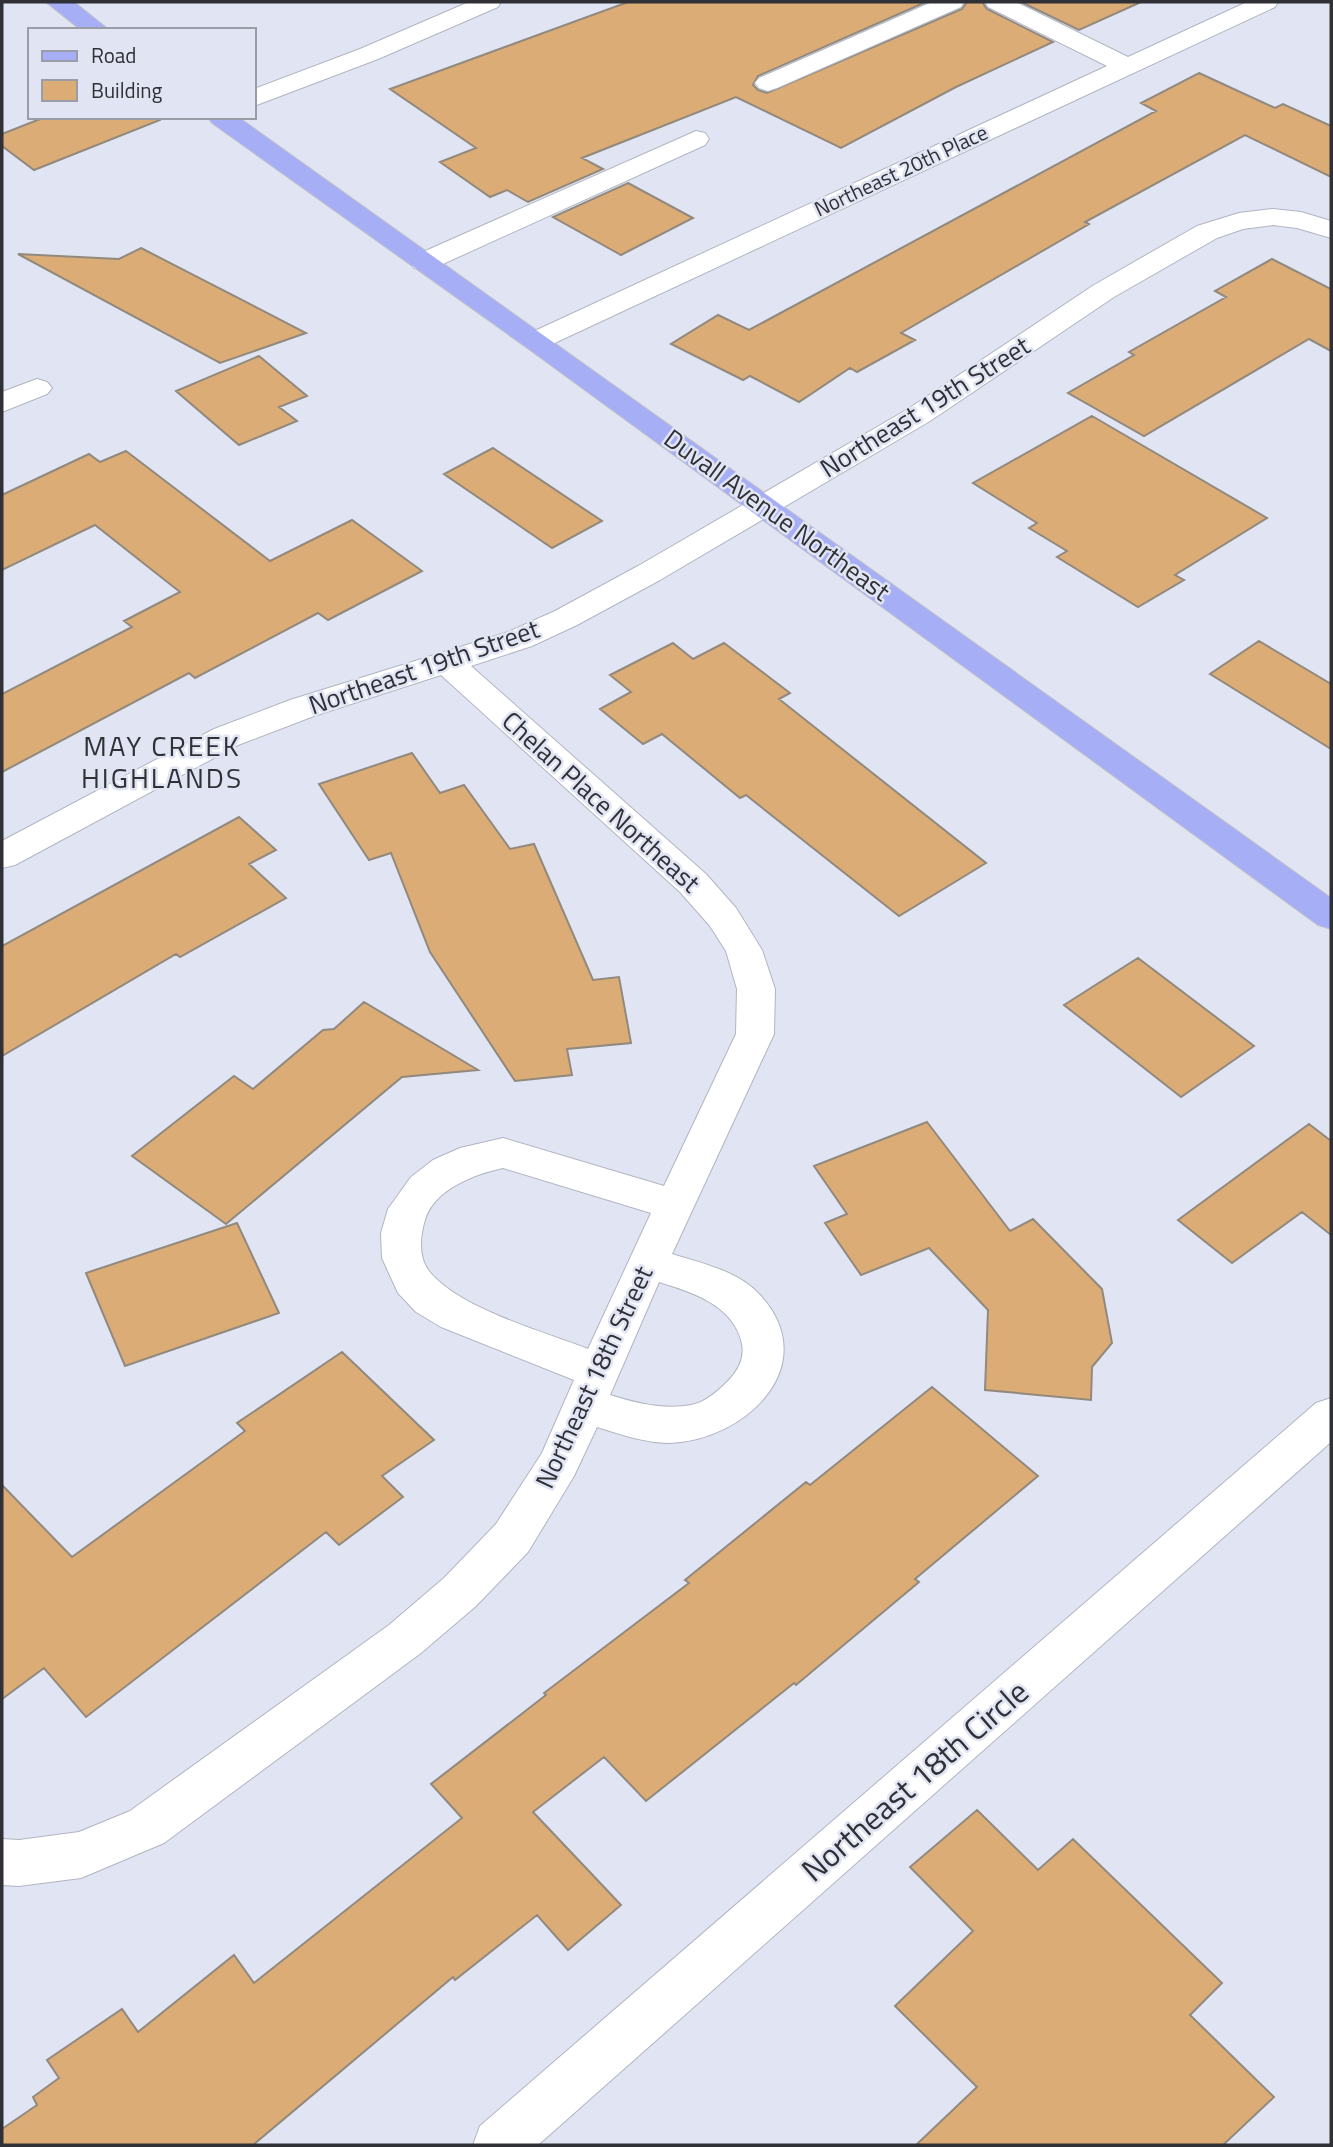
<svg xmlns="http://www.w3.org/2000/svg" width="1333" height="2147" font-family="'Titillium Web',sans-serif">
	<rect width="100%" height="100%" fill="#e1e5f3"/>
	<!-- building -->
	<path fill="#dcac77" stroke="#92897e" stroke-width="2" d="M 628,2 L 926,2 L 758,76 L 753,85 L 758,90 L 767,93 L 962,9 L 967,2 L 982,2 L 987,9 L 1053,42 L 956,87 L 841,148 L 736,97 L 582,158 L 603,169 L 528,202 L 507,190 L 490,197 L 440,162 L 476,148 L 390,89 Z
		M 1021,2 L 1141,2 L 1079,30 Z
		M 1199,73 L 1275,108 L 1283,104 L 1331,126 L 1331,177 L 1245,135 L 1085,222 L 1089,224 L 901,333 L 915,340 L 857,372 L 850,368 L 799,402 L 750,376 L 743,380 L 671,344 L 718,315 L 749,330 L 1156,111 L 1141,103 Z
		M 45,117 L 159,117 L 160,120 L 34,170 L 2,146 L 2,134 Z
		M 628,183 L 693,218 L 621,255 L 553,217 Z
		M 141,248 L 306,333 L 220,363 L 18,254 L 119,259 Z
		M 1272,259 L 1331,289 L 1331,351 L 1309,339 L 1144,436 L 1068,393 L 1134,355 L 1129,352 L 1226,297 L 1215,291 Z
		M 259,356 L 307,396 L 279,407 L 297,421 L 239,445 L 176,391 Z
		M 1092,416 L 1267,518 L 1175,575 L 1184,580 L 1138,607 L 1057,557 L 1067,551 L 1029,528 L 1037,523 L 973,483 Z
		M 493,448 L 602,521 L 552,548 L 444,474 Z
		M 126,451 L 270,561 L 352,520 L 422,571 L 328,620 L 318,613 L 195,678 L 189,673 L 2,772 L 2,694 L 132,627 L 124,621 L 180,592 L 95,525 L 2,570 L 2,495 L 89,454 L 100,462 Z
		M 1259,641 L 1331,684 L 1331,749 L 1210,674 Z
		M 673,643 L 693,659 L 724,643 L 790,693 L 779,699 L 986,863 L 899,916 L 746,795 L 740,798 L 662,734 L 643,744 L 600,709 L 631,692 L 610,675 Z
		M 412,753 L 440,793 L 464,785 L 510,849 L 534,844 L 593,980 L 619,977 L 631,1043 L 567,1049 L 572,1075 L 515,1081 L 430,952 L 391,853 L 369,860 L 319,784 Z
		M 239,817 L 276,850 L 249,864 L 286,898 L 180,957 L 176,954 L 2,1056 L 2,946 Z
		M 1138,958 L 1254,1046 L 1181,1097 L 1064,1005 Z
		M 364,1002 L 478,1070 L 402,1077 L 226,1224 L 132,1156 L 234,1076 L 253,1089 L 323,1030 L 334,1029 Z
		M 927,1122 L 1010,1231 L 1033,1219 L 1102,1289 L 1112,1343 L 1092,1367 L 1091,1400 L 985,1390 L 988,1310 L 929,1248 L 861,1275 L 825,1223 L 847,1214 L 814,1166 Z
		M 1309,1124 L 1331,1141 L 1331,1235 L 1302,1212 L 1232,1263 L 1178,1220 Z
		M 237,1223 L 279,1313 L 125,1366 L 86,1273 Z
		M 342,1352 L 434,1440 L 382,1476 L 403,1497 L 339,1545 L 326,1532 L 86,1717 L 44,1668 L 2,1699 L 2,1485 L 72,1557 L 245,1431 L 237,1423 Z
		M 932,1387 L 1038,1476 L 915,1579 L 919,1582 L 796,1685 L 794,1683 L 646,1801 L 604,1757 L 533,1812 L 621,1905 L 568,1950 L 537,1915 L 455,1980 L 453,1977 L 253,2145 L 2,2145 L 2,2129 L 37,2105 L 33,2097 L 59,2078 L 47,2060 L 122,2009 L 138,2032 L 234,1955 L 254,1983 L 462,1818 L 431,1784 L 546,1695 L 544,1693 L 689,1583 L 685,1580 L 806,1482 L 810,1485 Z
		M 977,1810 L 1038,1870 L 1073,1839 L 1222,1983 L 1190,2015 L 1274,2097 L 1223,2145 L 916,2145 L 977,2087 L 895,2006 L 973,1931 L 910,1867 Z"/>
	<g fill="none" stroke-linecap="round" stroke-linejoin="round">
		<defs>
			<path id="minor" d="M 469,2 L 501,2 L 498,7 L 378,59 L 254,106 L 254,89 L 360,49 Z
				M 932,2 L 964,2 L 961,7 L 777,88 L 768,91 L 759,88 L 755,83 L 759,78 Z
				M 985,2 L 1016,2 L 1128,57 L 1247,2 L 1278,2 L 1275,7 L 546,347 L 536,350 L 526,347 L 522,341 L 526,335 L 1107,66 L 988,7 Z
				M 696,131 L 705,133 L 709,139 L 705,145 L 434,268 L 424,270 L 414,268 L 410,262 L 414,256 Z
				M 1273,209 L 1301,212 L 1331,221 L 1331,238 L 1297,228 L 1273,225 L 1243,229 L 1217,238 L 1114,297 L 930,421 L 660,580 L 577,625 L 532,646 L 471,666 L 706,874 L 736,908 L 762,950 L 775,989 L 774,1034 L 672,1254 C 701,1263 738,1271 759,1294 C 825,1364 746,1441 669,1443 C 645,1443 620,1434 597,1427 L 574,1476 L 528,1552 L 476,1606 L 421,1653 L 164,1843 L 81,1878 L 19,1886 L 2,1885 L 2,1839 L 19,1840 L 79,1832 L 130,1811 L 389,1625 L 444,1578 L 496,1524 L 542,1453 L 574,1380 L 441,1327 L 416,1312 L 398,1293 L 382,1258 L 381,1233 L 388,1209 L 411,1177 L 433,1160 L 460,1148 L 503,1138 L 664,1186 L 736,1034 L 737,989 L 726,951 L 710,926 L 680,892 L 441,675 L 314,716 L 238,745 L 15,865 L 2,868 L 2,841 L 214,729 L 290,700 L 508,632 L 555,611 L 638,566 L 908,409 L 1094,285 L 1197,226 L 1239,213 ZM 503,1168 L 651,1213 L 588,1349 C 544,1332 458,1308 429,1271 C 418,1257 420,1236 425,1220 C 434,1189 475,1174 503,1168 ZM 659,1282 C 692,1292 734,1305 742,1344 C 745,1359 737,1372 727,1382 C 717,1392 704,1403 691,1405 C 663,1410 636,1403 610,1395 Z
				M 37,379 L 47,382 L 52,388 L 47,394 L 2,412 L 2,392 Z
				M 1331,1398 L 1331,1442 L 538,2145 L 473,2145 L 480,2126 L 1316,1403 Z"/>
			<path id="major" d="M 46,2 L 74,2 L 109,30 L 81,30 Z
				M 208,117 L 238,117 L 1331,898 L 1331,929 L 1318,925 L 526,347 L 212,123 Z"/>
		</defs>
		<!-- minor casing -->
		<use href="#minor" stroke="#b1b5c2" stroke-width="2"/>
		<!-- major casing -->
		<use href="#major" stroke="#c5c5c7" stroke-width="2"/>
		<!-- minor -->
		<use href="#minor" fill="#fff" fill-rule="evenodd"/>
		<!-- major -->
		<use href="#major" fill="#a6aff6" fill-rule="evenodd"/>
	</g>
	<g text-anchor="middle" stroke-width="5" stroke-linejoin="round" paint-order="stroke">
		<!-- far-street labels -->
		<g font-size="21" fill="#303137" stroke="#e1e5f3">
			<text transform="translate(901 171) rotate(-25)" y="7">Northeast 20th Place</text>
		</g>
		<!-- street labels -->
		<g font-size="26" fill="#303137" stroke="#e1e5f3">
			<text transform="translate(925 407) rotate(-32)" y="9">Northeast 19th Street</text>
			<text transform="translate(777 515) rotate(36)" y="9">Duvall Avenue Northeast</text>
			<text transform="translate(424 667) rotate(-19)" y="9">Northeast 19th Street</text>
			<text transform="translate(601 802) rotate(42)" y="9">Chelan Place Northeast</text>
			<text transform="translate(594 1377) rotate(-65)" y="9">Northeast 18th Street</text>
		</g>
		<!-- neighbourhood labels -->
		<g font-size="28" letter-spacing="2" fill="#303137" stroke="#e1e5f3">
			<text x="162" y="756">MAY CREEK<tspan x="162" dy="32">HIGHLANDS</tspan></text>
		</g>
		<!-- near-street labels -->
		<g font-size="32" fill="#303137" stroke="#e1e5f3">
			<text transform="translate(915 1781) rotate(-41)" y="11">Northeast 18th Circle</text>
		</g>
	</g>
	<!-- border -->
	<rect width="1333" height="2147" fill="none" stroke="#303137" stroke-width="7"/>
	<!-- legend -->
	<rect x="28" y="28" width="228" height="91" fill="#e1e5f3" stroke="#9a9da8" stroke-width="2"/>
	<rect x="42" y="51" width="35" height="10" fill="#a6aff6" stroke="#9a9da8" stroke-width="2"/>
	<text x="91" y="63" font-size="21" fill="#303137">Road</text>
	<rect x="42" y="80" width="35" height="21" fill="#dcac77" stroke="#9a9da8" stroke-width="2"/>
	<text x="91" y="98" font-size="21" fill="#303137">Building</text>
</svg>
